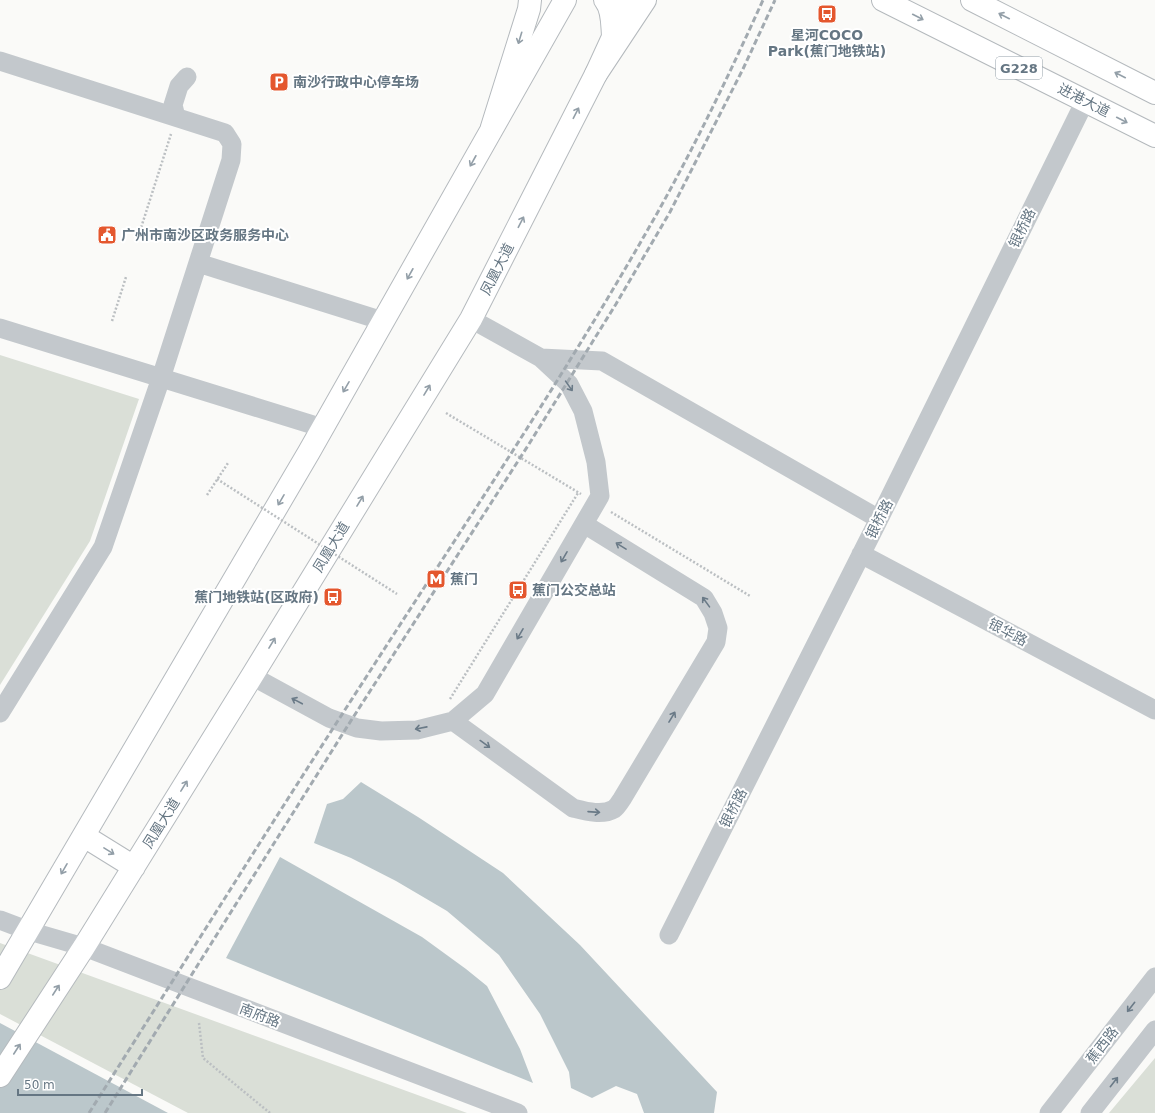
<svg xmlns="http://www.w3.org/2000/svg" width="1155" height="1113" font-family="'DejaVu Sans','Noto Sans SC',sans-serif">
	<rect width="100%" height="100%" fill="#fafaf8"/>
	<!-- green -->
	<path fill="#dadfd7" d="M 0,355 L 139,399 L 90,541 L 0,685 Z
		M 0,943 L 467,1113 L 188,1113 L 0,1014 Z
		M 1155,1058 L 1155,1113 L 1109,1113 Z"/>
	<!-- water -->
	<path fill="#bbc7cb" d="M 361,782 L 418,817 L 503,873 L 580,945 L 717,1092 L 714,1113 L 644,1113 L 637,1094 L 616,1086 L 592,1098 L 571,1088 L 569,1072 L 540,1014 L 499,955 L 447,911 L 396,881 L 351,858 L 314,843 L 327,804 L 343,799 Z
		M 280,857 L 422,937 L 466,969 L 487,986 L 520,1049 L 533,1083 L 226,958 Z
		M 0,1023 L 168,1113 L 0,1113 Z"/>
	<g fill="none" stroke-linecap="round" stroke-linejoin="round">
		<defs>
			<path id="major" d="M 605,0 C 613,9 612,24 613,36
				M 84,836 L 134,867
				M 0,978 L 309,452 L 565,0
				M 0,1076 L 84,947 L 252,676 L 471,319 L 596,74 L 613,37 L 628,0"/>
			<path id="highway" d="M 883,0 L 1155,136
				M 972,0 L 1155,93
				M 596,74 L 645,0
				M 492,127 L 529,9 L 530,0"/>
		</defs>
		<!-- major casing -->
		<use href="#major" stroke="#b5babe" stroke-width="24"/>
		<!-- highway casing -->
		<use href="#highway" stroke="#b4b9bd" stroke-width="24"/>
		<!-- path -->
		<path stroke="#bbbfc2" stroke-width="2.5" stroke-dasharray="2 2" stroke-linecap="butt" d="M 140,231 L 171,134
			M 112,321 L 126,277
			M 446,413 L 581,494
			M 207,495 L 228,463
			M 611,512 L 750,596
			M 450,699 L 578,493
			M 199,1023 L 203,1058 L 270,1113"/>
		<!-- minor -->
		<path stroke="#c3c8cc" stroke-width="19" d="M 0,61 L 225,133 L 232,144 L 231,160 L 161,378 L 103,547 L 0,713
			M 176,117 L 173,105 L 179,86 L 187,77
			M 198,263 L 383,321
			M 0,328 L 323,428
			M 541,358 L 602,361 L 879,519
			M 861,554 L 1155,710
			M 252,676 L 329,718 L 357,728 L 381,731 L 417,730 L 453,721 L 485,694 L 600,496 L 596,462 L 583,411 L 569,384 L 541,358 L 471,319
			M 453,721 L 573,808 C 585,811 602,816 614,809 C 617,807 620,802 622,799 L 716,642 L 718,628 L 713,613 L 704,598 L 584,524
			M 0,920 L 29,931 L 84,947 L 518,1113
			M 669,935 L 879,519 L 1085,101
			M 1049,1113 L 1155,977
			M 1090,1113 L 1155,1030"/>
		<!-- major -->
		<use href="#major" stroke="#fff" stroke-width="22"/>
		<!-- highway -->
		<use href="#highway" stroke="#fff" stroke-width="22"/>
		<!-- rail -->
		<path stroke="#a2aab0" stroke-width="3" stroke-dasharray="6 3" stroke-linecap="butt" d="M 89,1113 C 180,970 270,825 363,682 C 462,528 565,376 655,217 C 695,146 730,73 763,0
			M 105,1113 L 345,730 L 529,444 L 616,304 L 670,212 L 743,69 L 775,0"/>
		<!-- path-bridge -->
		<path stroke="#bbbfc2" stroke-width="2.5" stroke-dasharray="2 2" stroke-linecap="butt" d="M 217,479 L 397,594"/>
	</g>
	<!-- one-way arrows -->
	<defs><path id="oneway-shaft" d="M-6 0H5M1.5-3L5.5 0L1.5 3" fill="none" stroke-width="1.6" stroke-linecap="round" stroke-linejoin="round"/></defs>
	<g stroke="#939fa8">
		<use href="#oneway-shaft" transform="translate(1004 16) rotate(-153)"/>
		<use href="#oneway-shaft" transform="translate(918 17) rotate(27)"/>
		<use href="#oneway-shaft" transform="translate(520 38) rotate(107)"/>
		<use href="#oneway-shaft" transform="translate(1120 75) rotate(-153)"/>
		<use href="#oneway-shaft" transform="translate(576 113) rotate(-63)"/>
		<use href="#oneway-shaft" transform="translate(1122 120) rotate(27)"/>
		<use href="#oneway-shaft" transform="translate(473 161) rotate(119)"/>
		<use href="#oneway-shaft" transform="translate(521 222) rotate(-63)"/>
		<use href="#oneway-shaft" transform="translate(410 274) rotate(119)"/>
		<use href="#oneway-shaft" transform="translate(346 387) rotate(120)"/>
		<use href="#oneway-shaft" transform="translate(427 390) rotate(-59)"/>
		<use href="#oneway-shaft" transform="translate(281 500) rotate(120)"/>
		<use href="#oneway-shaft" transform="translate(360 501) rotate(-59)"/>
		<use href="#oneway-shaft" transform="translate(272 643) rotate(-59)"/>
		<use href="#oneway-shaft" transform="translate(184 786) rotate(-58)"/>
		<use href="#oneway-shaft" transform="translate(109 851) rotate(32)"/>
		<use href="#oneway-shaft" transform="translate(64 869) rotate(120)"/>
		<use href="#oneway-shaft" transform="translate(56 990) rotate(-57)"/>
		<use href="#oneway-shaft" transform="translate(17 1049) rotate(-57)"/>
	</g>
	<g stroke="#6a7a87">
		<use href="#oneway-shaft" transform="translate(569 386) rotate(55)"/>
		<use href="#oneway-shaft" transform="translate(621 546) rotate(-148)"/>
		<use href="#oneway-shaft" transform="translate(564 557) rotate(120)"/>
		<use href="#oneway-shaft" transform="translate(706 602) rotate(-126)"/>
		<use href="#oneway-shaft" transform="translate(520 634) rotate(120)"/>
		<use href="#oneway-shaft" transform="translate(297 701) rotate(-152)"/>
		<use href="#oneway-shaft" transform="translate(672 717) rotate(-59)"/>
		<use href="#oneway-shaft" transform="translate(421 728) rotate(169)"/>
		<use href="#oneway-shaft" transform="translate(485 744) rotate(36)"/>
		<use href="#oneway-shaft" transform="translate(594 812) rotate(4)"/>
		<use href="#oneway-shaft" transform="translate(1131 1007) rotate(128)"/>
		<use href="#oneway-shaft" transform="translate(1114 1082) rotate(-52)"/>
	</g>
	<!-- icons -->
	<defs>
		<symbol id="bus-square" viewBox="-11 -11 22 22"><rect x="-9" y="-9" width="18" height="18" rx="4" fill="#e4572e" stroke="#fff"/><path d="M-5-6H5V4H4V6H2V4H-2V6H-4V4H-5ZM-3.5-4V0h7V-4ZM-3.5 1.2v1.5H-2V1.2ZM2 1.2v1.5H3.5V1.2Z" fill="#fff"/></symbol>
		<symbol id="parking-square" viewBox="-11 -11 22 22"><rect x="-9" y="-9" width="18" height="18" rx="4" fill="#e4572e" stroke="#fff"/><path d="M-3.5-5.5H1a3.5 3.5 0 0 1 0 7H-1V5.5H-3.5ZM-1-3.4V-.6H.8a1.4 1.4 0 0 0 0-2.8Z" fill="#fff"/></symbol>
		<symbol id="civic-square" viewBox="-11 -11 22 22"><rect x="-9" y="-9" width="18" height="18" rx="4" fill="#e4572e" stroke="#fff"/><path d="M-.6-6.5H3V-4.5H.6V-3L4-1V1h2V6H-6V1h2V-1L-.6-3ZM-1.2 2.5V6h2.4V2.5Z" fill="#fff"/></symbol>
		<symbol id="metro-square" viewBox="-11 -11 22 22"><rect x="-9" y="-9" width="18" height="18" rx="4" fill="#e4572e" stroke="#fff"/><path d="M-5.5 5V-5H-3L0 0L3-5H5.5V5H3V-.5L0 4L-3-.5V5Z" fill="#fff"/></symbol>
	</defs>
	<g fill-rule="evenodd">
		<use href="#bus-square" x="816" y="3" width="22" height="22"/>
		<use href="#parking-square" x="268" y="71" width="22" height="22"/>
		<use href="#civic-square" x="96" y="224" width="22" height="22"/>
		<use href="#metro-square" x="425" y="568" width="22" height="22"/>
		<use href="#bus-square" x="507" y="579" width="22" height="22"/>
		<use href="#bus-square" x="322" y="586" width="22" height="22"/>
	</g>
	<g text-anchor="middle" stroke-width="4" stroke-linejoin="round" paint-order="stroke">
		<!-- shield labels -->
		<rect fill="#fff" stroke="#939fa8" stroke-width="1" x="996" y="57" width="46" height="22" rx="3"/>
		<g font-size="13" font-weight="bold" fill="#657683">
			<text x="1019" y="73">G228</text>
		</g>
		<!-- poi labels -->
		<g font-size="14" font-weight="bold" fill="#657683" stroke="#fff" text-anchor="start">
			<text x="827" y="40" text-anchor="middle">星河COCO<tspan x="827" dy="16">Park(蕉门地铁站)</tspan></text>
			<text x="293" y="87">南沙行政中心停车场</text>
			<text x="121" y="240">广州市南沙区政务服务中心</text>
			<text x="450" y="584">蕉门</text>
			<text x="532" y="595">蕉门公交总站</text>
			<text x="319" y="602" text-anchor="end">蕉门地铁站(区政府)</text>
		</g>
		<!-- street labels -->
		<g font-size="14" fill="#657683" stroke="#fff">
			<text transform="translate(1084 100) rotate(27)" y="5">进港大道</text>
			<text transform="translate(1022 228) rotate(-64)" y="5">银桥路</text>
			<text transform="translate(497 269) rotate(-63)" y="5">凤凰大道</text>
			<text transform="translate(879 519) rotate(-63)" y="5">银桥路</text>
			<text transform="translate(331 547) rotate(-59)" y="5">凤凰大道</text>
			<text transform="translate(1008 632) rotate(28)" y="5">银华路</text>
			<text transform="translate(733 808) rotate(-63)" y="5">银桥路</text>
			<text transform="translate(161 823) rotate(-58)" y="5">凤凰大道</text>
			<text transform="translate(260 1015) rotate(21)" y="5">南府路</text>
			<text transform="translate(1102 1045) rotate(-52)" y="5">蕉西路</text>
		</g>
	</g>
	<!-- scale -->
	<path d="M18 1089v6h124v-6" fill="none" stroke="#657683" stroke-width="2"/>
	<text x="24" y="1089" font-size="12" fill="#657683" stroke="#ffffff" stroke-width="3" paint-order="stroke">50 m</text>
</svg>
